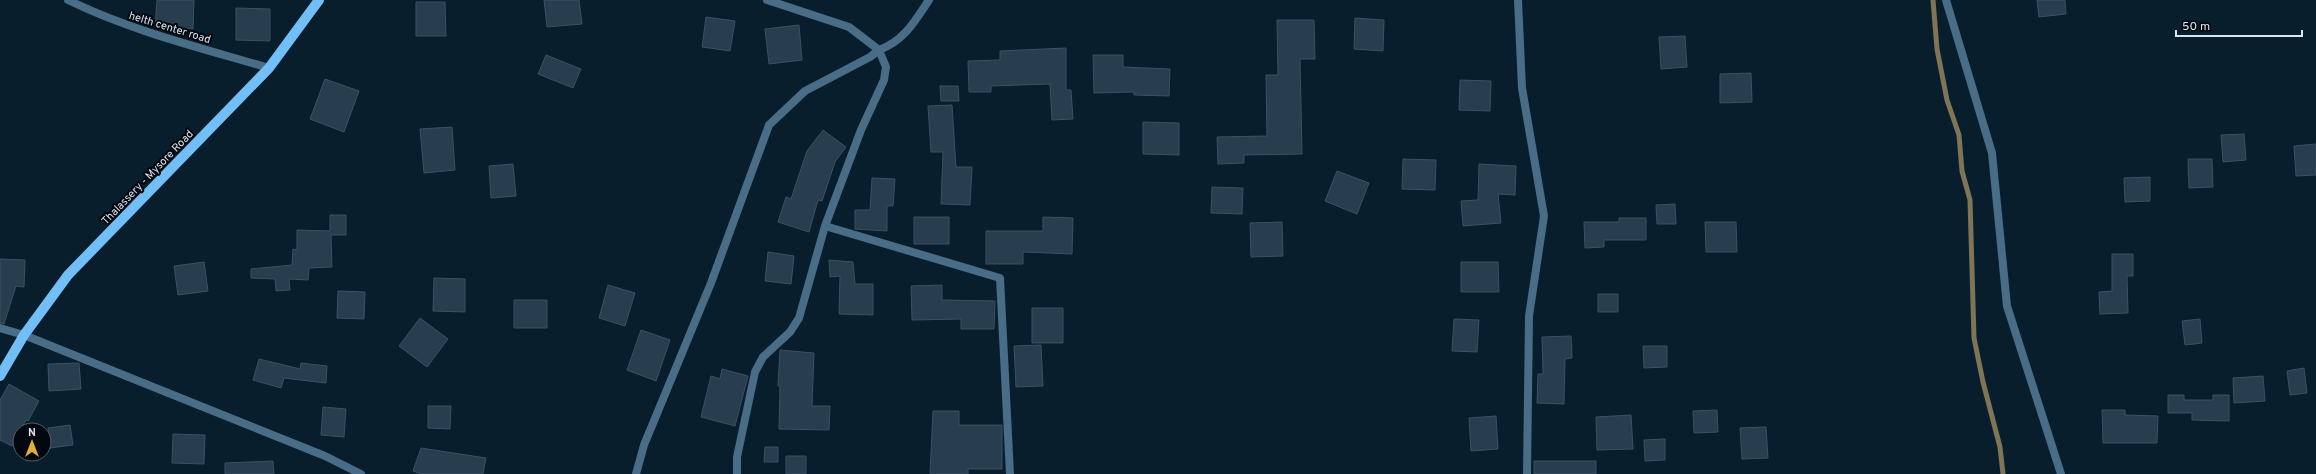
<svg xmlns="http://www.w3.org/2000/svg" width="2316" height="474" font-family="Overpass,sans-serif">
	<rect width="100%" height="100%" fill="#081e2c"/>
	<g fill="none" stroke-linecap="round" stroke-linejoin="round">
		<!-- stream -->
		<path stroke="#7f7454" stroke-width="5" d="M 1933,0 L 1937,49 L 1947,100 L 1959,135 L 1962,171 L 1970,200 L 1974,338 L 1983,382 L 2000,447 L 2003,474"/>
	</g>
	<!-- building -->
	<path fill="#283e4e" stroke="#3b5163" d="M 157,0 L 194,0 L 193,29 L 155,27 Z
		M 544,0 L 579,0 L 582,24 L 547,27 Z
		M 2037,0 L 2065,0 L 2066,14 L 2039,17 Z
		M 416,2 L 445,2 L 446,36 L 416,36 Z
		M 236,8 L 270,9 L 270,41 L 236,40 Z
		M 706,17 L 735,21 L 730,51 L 702,47 Z
		M 1355,18 L 1384,20 L 1383,51 L 1354,49 Z
		M 1277,20 L 1314,20 L 1315,59 L 1300,59 L 1302,154 L 1244,155 L 1244,163 L 1218,164 L 1217,137 L 1267,136 L 1266,75 L 1278,75 Z
		M 799,25 L 802,60 L 769,64 L 765,29 Z
		M 1685,36 L 1687,67 L 1661,69 L 1659,37 Z
		M 1066,48 L 1066,90 L 1071,90 L 1073,119 L 1052,120 L 1050,84 L 991,86 L 991,92 L 969,92 L 968,61 L 1000,60 L 1000,51 Z
		M 546,55 L 581,69 L 573,88 L 538,74 Z
		M 1093,55 L 1123,55 L 1123,67 L 1170,69 L 1169,96 L 1134,95 L 1134,92 L 1094,93 Z
		M 1751,73 L 1752,102 L 1720,103 L 1720,74 Z
		M 325,79 L 359,91 L 344,132 L 310,119 Z
		M 1460,80 L 1491,81 L 1490,111 L 1459,110 Z
		M 940,86 L 958,86 L 959,101 L 941,101 Z
		M 952,105 L 956,167 L 972,167 L 970,205 L 941,204 L 943,152 L 931,152 L 928,106 Z
		M 1143,122 L 1179,123 L 1179,155 L 1143,154 Z
		M 452,127 L 455,170 L 424,173 L 420,129 Z
		M 823,130 L 846,147 L 835,162 L 822,201 L 818,200 L 809,232 L 778,222 L 786,197 L 791,199 L 807,151 Z
		M 2244,134 L 2246,160 L 2223,162 L 2221,135 Z
		M 2316,144 L 2316,175 L 2296,176 L 2294,146 Z
		M 1403,159 L 1436,160 L 1435,190 L 1402,189 Z
		M 2188,159 L 2212,159 L 2213,187 L 2189,188 Z
		M 513,164 L 516,196 L 491,198 L 489,166 Z
		M 1479,164 L 1516,166 L 1515,195 L 1498,194 L 1501,223 L 1463,226 L 1461,201 L 1478,200 Z
		M 1337,171 L 1369,183 L 1357,214 L 1325,201 Z
		M 2150,177 L 2150,201 L 2125,202 L 2124,178 Z
		M 872,178 L 895,179 L 893,206 L 887,206 L 887,231 L 855,229 L 855,210 L 870,210 Z
		M 1212,187 L 1243,188 L 1242,214 L 1211,213 Z
		M 1675,204 L 1676,224 L 1657,224 L 1656,205 Z
		M 330,215 L 346,215 L 346,235 L 331,235 L 332,267 L 309,268 L 308,280 L 289,279 L 290,290 L 276,291 L 275,279 L 251,278 L 251,269 L 292,265 L 293,249 L 297,250 L 297,230 L 330,231 Z
		M 914,217 L 949,217 L 949,244 L 914,244 Z
		M 1043,217 L 1073,218 L 1072,254 L 1023,252 L 1023,264 L 986,264 L 986,231 L 1043,231 Z
		M 1619,218 L 1646,218 L 1646,240 L 1604,240 L 1604,247 L 1585,248 L 1584,222 L 1619,222 Z
		M 1282,222 L 1283,256 L 1251,257 L 1250,223 Z
		M 1705,222 L 1736,222 L 1737,252 L 1706,252 Z
		M 768,252 L 794,256 L 791,284 L 765,281 Z
		M 2112,254 L 2133,254 L 2133,276 L 2127,276 L 2128,313 L 2100,314 L 2099,292 L 2112,291 Z
		M 0,259 L 25,260 L 24,287 L 16,286 L 4,324 L 0,323 Z
		M 829,260 L 853,262 L 855,284 L 873,284 L 873,315 L 839,314 L 840,276 L 830,277 Z
		M 204,262 L 208,291 L 178,295 L 174,266 Z
		M 1461,262 L 1498,262 L 1499,292 L 1461,292 Z
		M 434,278 L 465,279 L 465,312 L 433,311 Z
		M 608,285 L 635,293 L 625,326 L 599,318 Z
		M 942,285 L 942,300 L 995,301 L 994,329 L 961,329 L 961,319 L 912,320 L 911,286 Z
		M 338,291 L 365,292 L 364,319 L 337,318 Z
		M 1598,294 L 1618,294 L 1618,312 L 1598,312 Z
		M 514,300 L 547,300 L 547,328 L 514,328 Z
		M 1032,308 L 1063,308 L 1063,343 L 1032,343 Z
		M 420,318 L 448,339 L 427,367 L 399,346 Z
		M 1454,319 L 1479,320 L 1477,352 L 1452,351 Z
		M 2200,319 L 2202,343 L 2185,345 L 2182,321 Z
		M 641,330 L 670,340 L 656,381 L 627,370 Z
		M 1571,336 L 1572,358 L 1565,359 L 1564,404 L 1537,403 L 1538,374 L 1543,374 L 1542,337 Z
		M 1041,345 L 1043,386 L 1016,387 L 1014,346 Z
		M 1643,346 L 1667,346 L 1667,367 L 1644,368 Z
		M 780,350 L 814,353 L 812,406 L 830,406 L 829,430 L 779,429 L 780,386 L 778,386 Z
		M 259,359 L 300,369 L 301,363 L 327,366 L 326,383 L 284,378 L 281,388 L 253,380 Z
		M 79,363 L 81,389 L 49,391 L 48,364 Z
		M 2304,368 L 2307,393 L 2290,395 L 2287,371 Z
		M 722,369 L 748,376 L 735,426 L 701,417 L 711,376 L 720,379 Z
		M 2263,376 L 2265,401 L 2234,403 L 2233,378 Z
		M 9,384 L 39,401 L 28,421 L 26,420 L 12,446 L 0,440 L 0,400 Z
		M 2168,395 L 2184,395 L 2184,400 L 2213,400 L 2213,395 L 2229,395 L 2229,421 L 2192,420 L 2192,413 L 2168,413 Z
		M 428,406 L 451,406 L 450,429 L 428,428 Z
		M 323,407 L 346,409 L 344,437 L 321,435 Z
		M 1717,410 L 1718,432 L 1694,433 L 1693,411 Z
		M 2102,410 L 2125,410 L 2125,415 L 2158,416 L 2157,443 L 2103,443 Z
		M 933,411 L 959,411 L 959,425 L 1002,425 L 1002,469 L 968,469 L 968,474 L 930,474 Z
		M 1631,415 L 1633,449 L 1597,450 L 1596,417 Z
		M 1496,416 L 1498,449 L 1471,451 L 1469,418 Z
		M 70,425 L 73,445 L 50,448 L 48,428 Z
		M 1766,427 L 1768,458 L 1742,459 L 1740,428 Z
		M 173,434 L 205,435 L 204,464 L 172,463 Z
		M 1665,439 L 1665,460 L 1645,461 L 1644,440 Z
		M 765,447 L 778,447 L 778,462 L 764,462 Z
		M 421,448 L 486,458 L 483,474 L 421,474 L 413,471 Z
		M 786,456 L 806,456 L 806,474 L 786,474 Z
		M 273,461 L 274,474 L 225,474 L 225,463 Z
		M 1534,461 L 1596,461 L 1596,474 L 1534,474 Z"/>
	<g fill="none" stroke-linecap="round" stroke-linejoin="round">
		<!-- street -->
		<path stroke="#496c87" stroke-width="8" d="M 68,0 C 131,31 201,48 269,68
			M 1518,0 L 1522,88 L 1544,216 L 1529,316 L 1527,474
			M 1946,0 L 1992,153 L 2007,306 L 2061,474
			M 825,226 L 1000,278 L 1010,474
			M 0,328 L 24,335 L 325,456 L 361,474
			M 636,474 L 644,445 L 711,283 L 769,125 L 805,91 L 870,57 L 879,50 L 849,27 L 767,0
			M 737,474 L 737,457 L 755,372 L 763,357 L 790,332 L 799,318 L 825,226 L 861,130 L 884,80 L 886,67 L 879,50 C 904,41 915,21 929,0"/>
		<!-- primary -->
		<path stroke="#72bff7" stroke-width="10" d="M 0,376 L 24,335 L 68,275 L 269,68 L 319,0"/>
	</g>
	<g text-anchor="middle" stroke-width="4" stroke-linejoin="round" paint-order="stroke">
		<!-- street labels -->
		<g font-size="11" fill="#d8e5ef" stroke="#02070d">
			<text transform="translate(170 27) rotate(17)" y="4">helth center road</text>
			<text transform="translate(147 177) rotate(-46)" y="4">Thalassery - Mysore Road</text>
		</g>
	</g>
	<!-- north arrow -->
	<g transform="translate(32 442)"><circle r="19" fill="#02070d" stroke="#586067"/>
	<path d="M0-3L7 15L0 10L-7 15Z" fill="#e3ae35"/>
	<text y="-6" font-size="11" font-weight="bold" text-anchor="middle" fill="#d8e5ef">N</text>
	</g>
	<!-- scale -->
	<path d="M2176 30v6h126v-6" fill="none" stroke="#d8e5ef" stroke-width="2"/>
	<text x="2182" y="30" font-size="12" fill="#d8e5ef" stroke="#02070d" stroke-width="3" paint-order="stroke">50 m</text>
</svg>
